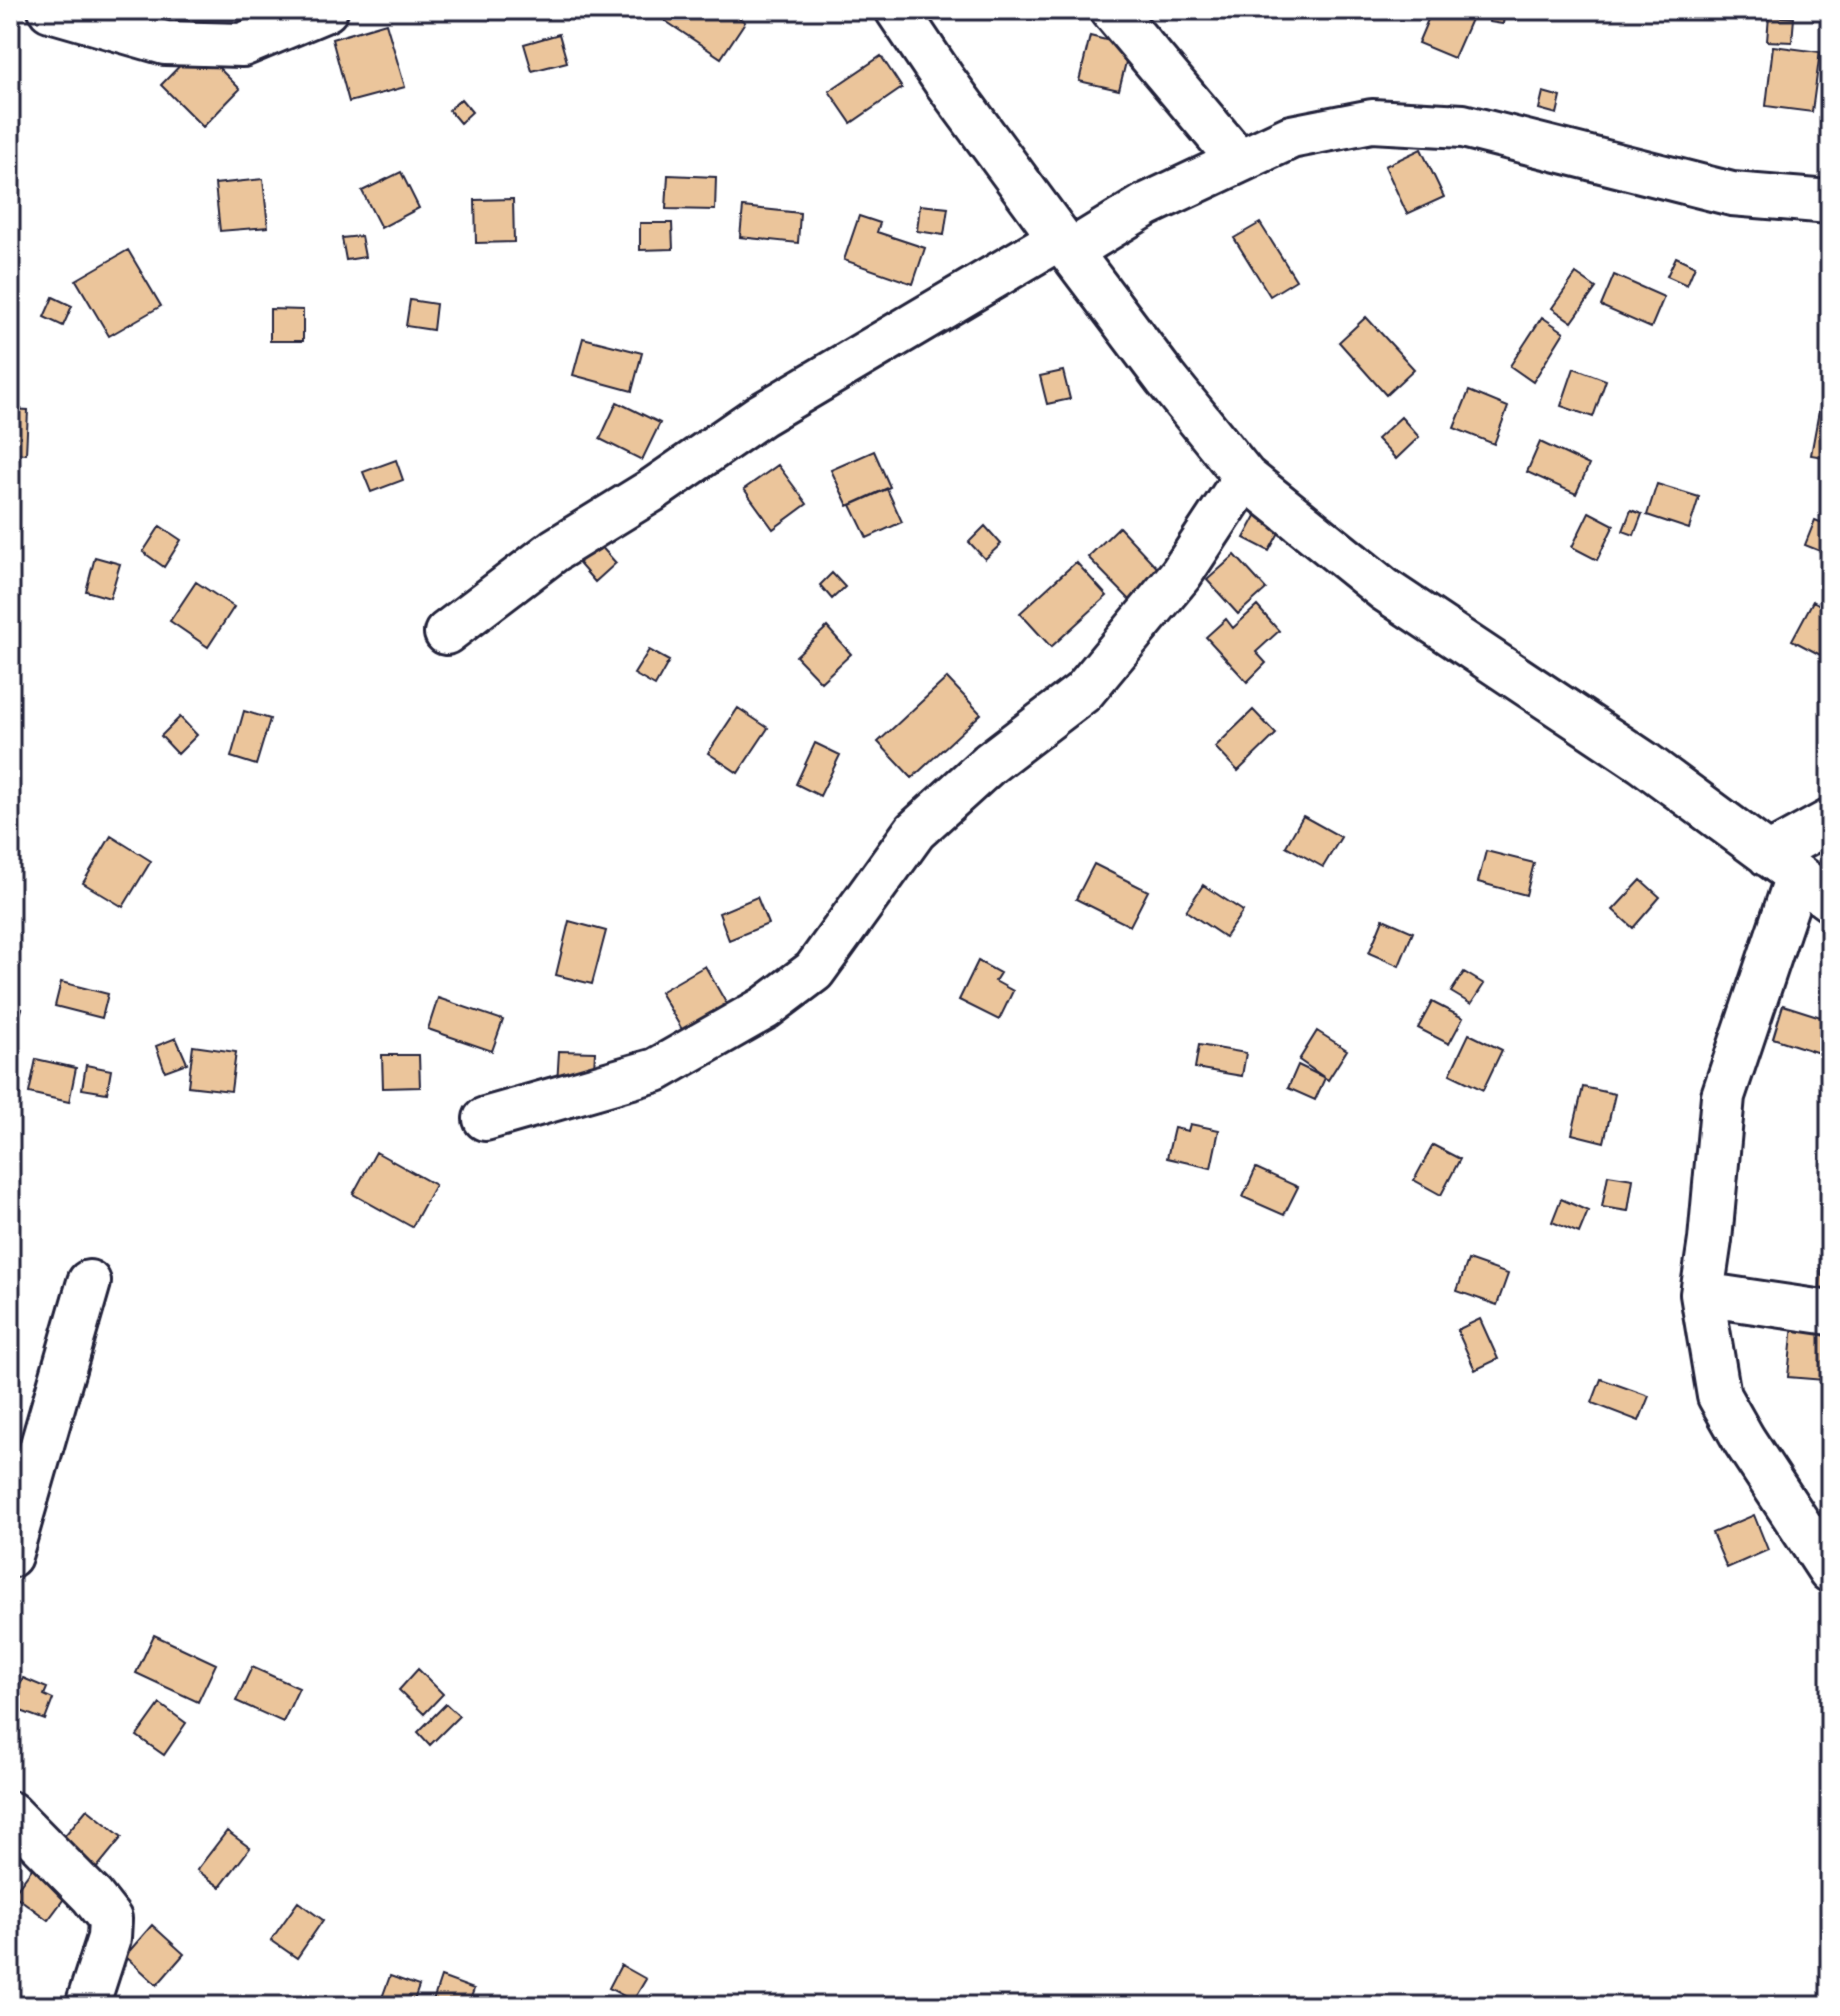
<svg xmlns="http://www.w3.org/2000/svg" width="1840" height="2016" font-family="'Architects Daughter',sans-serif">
	<rect width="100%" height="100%" fill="#fff"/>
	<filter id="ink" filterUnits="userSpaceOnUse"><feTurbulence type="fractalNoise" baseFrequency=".0125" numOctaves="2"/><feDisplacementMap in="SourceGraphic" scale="16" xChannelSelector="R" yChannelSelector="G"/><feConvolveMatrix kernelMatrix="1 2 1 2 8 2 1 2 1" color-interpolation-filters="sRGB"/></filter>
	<g filter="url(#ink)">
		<!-- building -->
		<path fill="#ebc59b" stroke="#22223b" stroke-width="2" d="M 653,10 L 727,10 L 745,22 L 721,58 L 652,12 Z
			M 1432,10 L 1456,10 L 1472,17 L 1454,58 L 1418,43 Z
			M 1490,10 L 1505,10 L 1503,24 L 1489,22 Z
			M 1712,10 L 1750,10 L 1748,20 Z
			M 1769,16 L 1794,18 L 1792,42 L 1767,41 Z
			M 386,23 L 405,87 L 349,102 L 332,39 Z
			M 559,34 L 567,62 L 532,71 L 524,44 Z
			M 1090,36 L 1130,46 L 1119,90 L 1079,81 Z
			M 1773,46 L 1820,52 L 1812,112 L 1766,106 Z
			M 198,47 L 240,89 L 203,127 L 161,85 Z
			M 881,56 L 902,88 L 851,123 L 829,91 Z
			M 1826,73 L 1830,74 L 1830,109 L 1823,108 Z
			M 1543,92 L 1561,97 L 1557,114 L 1539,109 Z
			M 461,99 L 472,112 L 460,123 L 449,110 Z
			M 1421,149 L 1444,197 L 1407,214 L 1385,166 Z
			M 401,172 L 419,208 L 381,228 L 362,191 Z
			M 668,175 L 716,177 L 715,210 L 666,209 Z
			M 263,179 L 268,227 L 220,231 L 215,184 Z
			M 513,199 L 514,242 L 476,243 L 475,200 Z
			M 920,205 L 948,208 L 944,235 L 917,231 Z
			M 743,207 L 800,213 L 798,243 L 740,237 Z
			M 859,216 L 880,223 L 877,232 L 925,248 L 913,284 L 844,260 Z
			M 640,223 L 672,223 L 673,249 L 640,250 Z
			M 1260,223 L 1296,280 L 1270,296 L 1234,238 Z
			M 361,236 L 365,257 L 346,260 L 342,238 Z
			M 128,250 L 161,306 L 109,336 L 76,280 Z
			M 1676,257 L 1695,266 L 1687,285 L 1667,276 Z
			M 1576,274 L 1596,288 L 1572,322 L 1552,308 Z
			M 1614,275 L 1664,297 L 1651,328 L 1601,306 Z
			M 53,297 L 72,306 L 63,326 L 44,317 Z
			M 410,300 L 436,304 L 433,330 L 406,326 Z
			M 270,309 L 303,310 L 303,341 L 270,341 Z
			M 1366,317 L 1414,369 L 1386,395 L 1339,342 Z
			M 1542,317 L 1564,332 L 1533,382 L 1510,366 Z
			M 583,338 L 642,353 L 632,391 L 573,375 Z
			M 1574,368 L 1606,380 L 1593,417 L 1561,406 Z
			M 1063,371 L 1070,399 L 1047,404 L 1040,376 Z
			M 1823,389 L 1830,391 L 1830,458 L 1811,455 Z
			M 1469,391 L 1508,407 L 1494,444 L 1454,428 Z
			M 617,402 L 660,423 L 642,460 L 600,439 Z
			M 10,409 L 28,410 L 26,454 L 10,453 Z
			M 1401,417 L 1419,437 L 1396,459 L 1377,439 Z
			M 1540,442 L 1589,465 L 1576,494 L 1527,472 Z
			M 874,451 L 890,487 L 848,506 L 831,470 Z
			M 396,460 L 403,480 L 371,492 L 363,472 Z
			M 778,465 L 807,504 L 773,529 L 744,489 Z
			M 1657,484 L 1699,497 L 1689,529 L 1647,515 Z
			M 887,489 L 902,522 L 867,538 L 851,505 Z
			M 1263,503 L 1288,516 L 1269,551 L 1244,538 Z
			M 1631,510 L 1642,514 L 1634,535 L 1623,531 Z
			M 1589,512 L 1614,525 L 1597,560 L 1572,547 Z
			M 1815,520 L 1830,526 L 1830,555 L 1805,545 Z
			M 160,526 L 181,540 L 164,567 L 143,552 Z
			M 985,526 L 1001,544 L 985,559 L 969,542 Z
			M 1119,527 L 1164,575 L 1134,604 L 1088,557 Z
			M 589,533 L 616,563 L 595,582 L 569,552 Z
			M 1235,555 L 1266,589 L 1238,614 L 1207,580 Z
			M 95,557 L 120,564 L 110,598 L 86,591 Z
			M 1076,562 L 1107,596 L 1051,647 L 1020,613 Z
			M 832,573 L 845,587 L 832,599 L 820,585 Z
			M 196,582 L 234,607 L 208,647 L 170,621 Z
			M 1813,601 L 1830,611 L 1830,660 L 1792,640 Z
			M 1257,606 L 1279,631 L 1256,652 L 1266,663 L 1247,682 L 1206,637 L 1226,619 L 1233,628 Z
			M 827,627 L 851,654 L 821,682 L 796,656 Z
			M 649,650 L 669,661 L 655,686 L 634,674 Z
			M 947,678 L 981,714 L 912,778 L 878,742 Z
			M 738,708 L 768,728 L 738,773 L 708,753 Z
			M 1253,710 L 1276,734 L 1238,771 L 1215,747 Z
			M 244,711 L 270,719 L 256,765 L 231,757 Z
			M 180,717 L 197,735 L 178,754 L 161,736 Z
			M 815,743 L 840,755 L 820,796 L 796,784 Z
			M 1303,816 L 1341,837 L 1323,867 L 1286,846 Z
			M 111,836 L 151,861 L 123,907 L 83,883 Z
			M 1486,851 L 1534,863 L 1526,895 L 1478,882 Z
			M 1094,864 L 1148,891 L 1130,926 L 1076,899 Z
			M 1641,880 L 1660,897 L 1633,928 L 1613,910 Z
			M 1203,885 L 1243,911 L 1225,937 L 1186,911 Z
			M 757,897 L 768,924 L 729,940 L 719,913 Z
			M 1383,919 L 1413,932 L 1399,966 L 1369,953 Z
			M 569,921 L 606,931 L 592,984 L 556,975 Z
			M 978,961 L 1000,973 L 995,981 L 1013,991 L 999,1020 L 959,1000 Z
			M 705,966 L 729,1008 L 684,1033 L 660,992 Z
			M 1464,972 L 1484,984 L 1471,1004 L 1451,992 Z
			M 61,982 L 108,994 L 102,1018 L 55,1006 Z
			M 438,998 L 503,1020 L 492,1051 L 428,1029 Z
			M 1432,1002 L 1463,1018 L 1449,1044 L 1418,1028 Z
			M 10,1005 L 22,1009 L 10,1043 Z
			M 1783,1005 L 1830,1020 L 1819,1053 L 1773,1038 Z
			M 1317,1031 L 1347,1050 L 1328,1080 L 1299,1060 Z
			M 1469,1034 L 1502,1050 L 1483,1090 L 1450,1074 Z
			M 176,1038 L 187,1063 L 165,1071 L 156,1046 Z
			M 1199,1045 L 1246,1053 L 1242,1076 L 1195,1068 Z
			M 193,1046 L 236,1052 L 231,1091 L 188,1086 Z
			M 559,1051 L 595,1052 L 593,1087 L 557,1085 Z
			M 382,1055 L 419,1055 L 420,1087 L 383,1088 Z
			M 36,1059 L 76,1068 L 69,1102 L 29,1093 Z
			M 86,1065 L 111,1070 L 107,1093 L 82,1089 Z
			M 1298,1065 L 1325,1078 L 1315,1100 L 1288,1088 Z
			M 1583,1087 L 1615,1094 L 1604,1142 L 1572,1134 Z
			M 1190,1124 L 1219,1130 L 1211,1168 L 1167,1158 L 1174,1128 L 1188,1131 Z
			M 1433,1145 L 1460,1159 L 1441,1195 L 1414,1180 Z
			M 376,1152 L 435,1185 L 412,1227 L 353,1194 Z
			M 1256,1168 L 1298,1187 L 1284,1215 L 1243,1197 Z
			M 1608,1175 L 1633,1179 L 1628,1211 L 1602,1207 Z
			M 1561,1199 L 1588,1211 L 1579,1233 L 1552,1222 Z
			M 1824,1243 L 1830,1244 L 1830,1295 L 1819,1294 Z
			M 1468,1260 L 1508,1274 L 1497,1305 L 1457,1291 Z
			M 1480,1319 L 1498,1359 L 1475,1370 L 1457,1330 Z
			M 1793,1324 L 1830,1327 L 1824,1380 L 1788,1377 Z
			M 1601,1379 L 1649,1396 L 1639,1421 L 1592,1403 Z
			M 1754,1515 L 1768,1550 L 1727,1568 L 1712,1533 Z
			M 154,1635 L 216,1664 L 198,1702 L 136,1673 Z
			M 252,1667 L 299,1688 L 283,1722 L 236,1701 Z
			M 418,1669 L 443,1694 L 424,1714 L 399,1690 Z
			M 23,1678 L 47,1688 L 44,1695 L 53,1699 L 45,1720 L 10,1707 L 10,1682 L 19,1686 Z
			M 160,1704 L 186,1723 L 164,1755 L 137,1736 Z
			M 446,1704 L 459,1716 L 430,1745 L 418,1732 Z
			M 87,1809 L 122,1837 L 91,1875 L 56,1846 Z
			M 227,1831 L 250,1848 L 220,1887 L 197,1870 Z
			M 34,1866 L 69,1892 L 48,1920 L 13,1894 Z
			M 298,1902 L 323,1920 L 297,1958 L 271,1940 Z
			M 152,1925 L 184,1954 L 157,1985 L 125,1956 Z
			M 621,1965 L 646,1979 L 633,2001 L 609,1988 Z
			M 390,1976 L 419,1986 L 412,2006 L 379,2006 Z
			M 441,1977 L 474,1989 L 468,2006 L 449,2006 L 433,2001 Z"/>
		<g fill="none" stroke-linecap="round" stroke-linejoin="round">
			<defs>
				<path id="street" d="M 50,10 L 165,43 L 242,45 L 326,10
					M 897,10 L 944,80 L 1060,238 L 1166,379 L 1245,477 L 1385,590 L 1643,762 L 1830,900
					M 1112,10 L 1239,161
					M 1071,251 L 1146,205 L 1291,137 L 1372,121 L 1463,126 L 1732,194 L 1830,202
					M 446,633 L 555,550 L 651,491 L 761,415 L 1060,238
					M 1768,855 L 1830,821
					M 1797,876 L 1723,1096 L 1710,1240 L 1702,1294 L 1719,1396 L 1744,1440 L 1830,1571
					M 485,1119 L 656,1070 L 765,1008 L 814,971 L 915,831 L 990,763 L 1083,692 L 1181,574 L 1245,477
					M 1702,1294 L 1830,1313
					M 10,1556 L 89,1282
					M 10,1813 L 92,1896 L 110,1919 L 109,1938 L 87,2006"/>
			</defs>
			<!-- street casing -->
			<use href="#street" stroke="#22223b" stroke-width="48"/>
			<!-- street -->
			<use href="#street" stroke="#fff" stroke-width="42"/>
		</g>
	</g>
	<!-- margin -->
	<rect width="1840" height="2016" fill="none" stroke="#fff" stroke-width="40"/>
	<rect x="20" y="20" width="1800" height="1976" fill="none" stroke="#22223b" stroke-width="3" filter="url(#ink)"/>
</svg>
